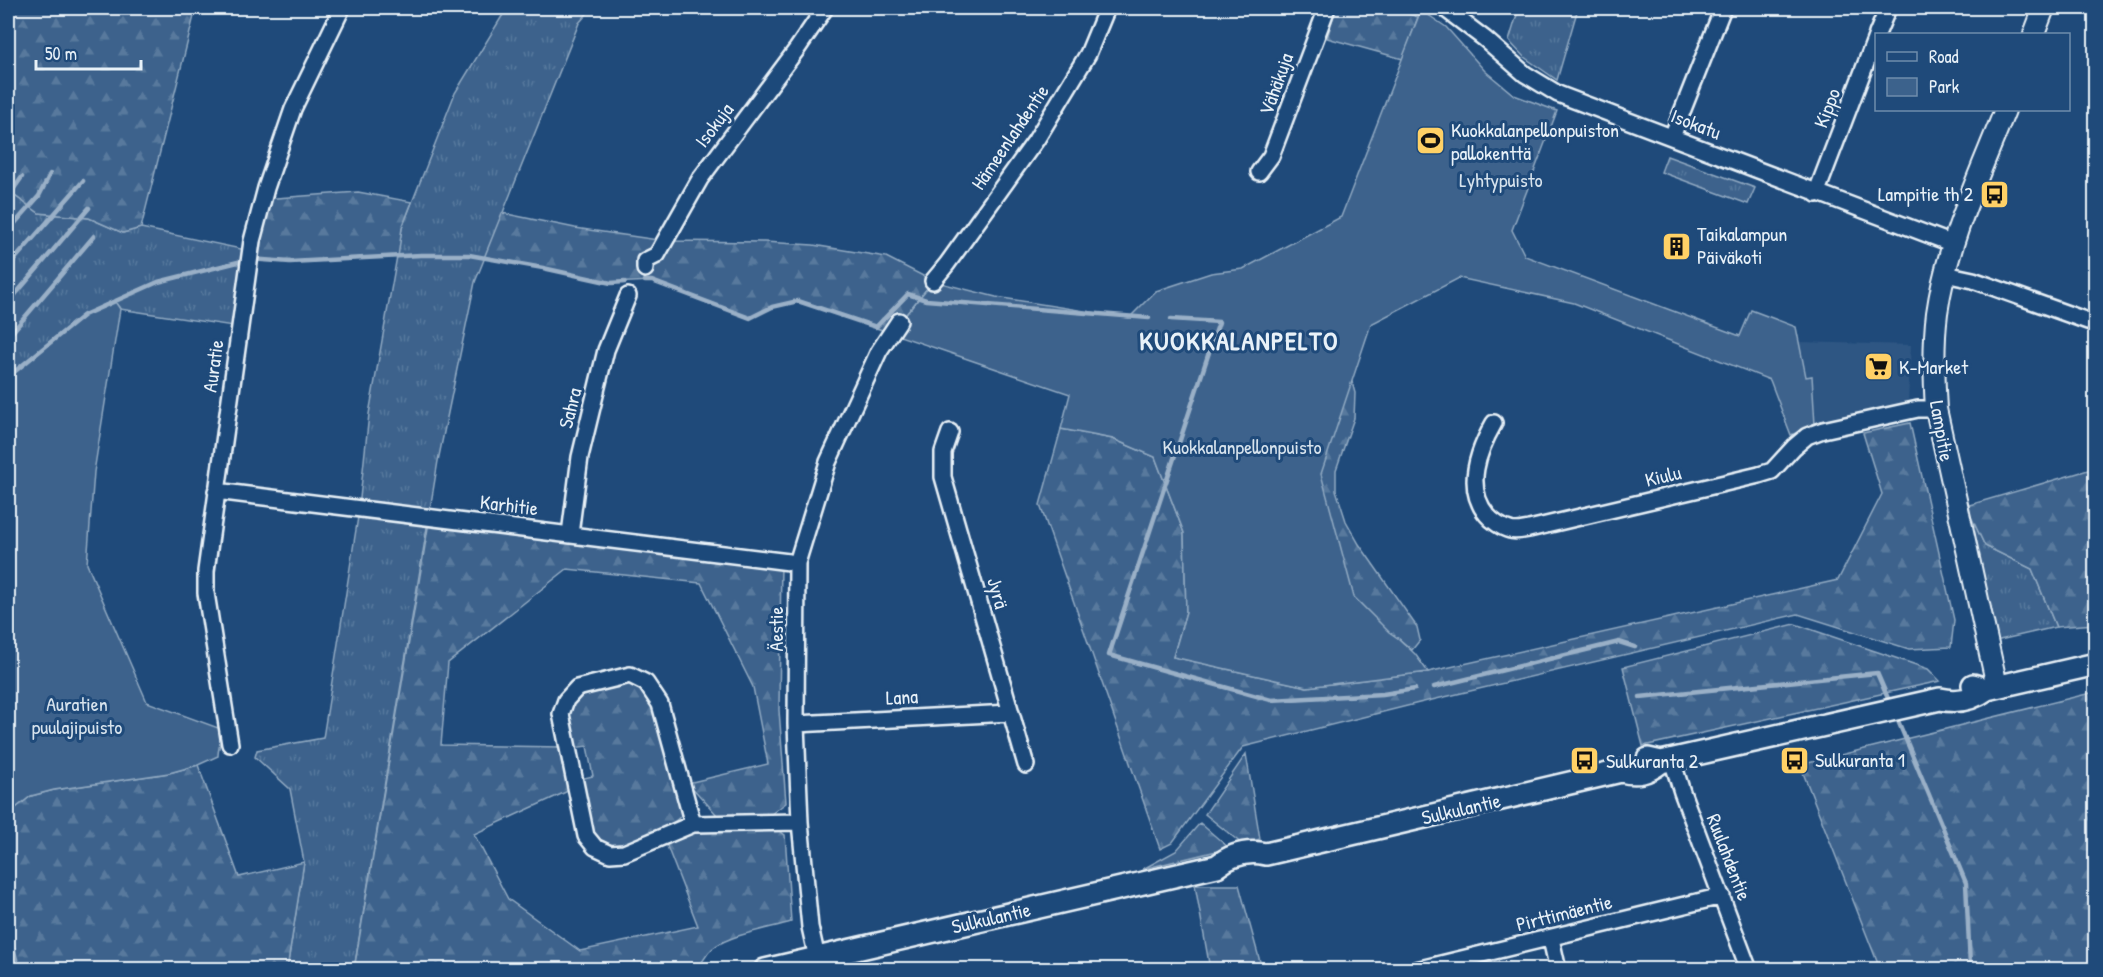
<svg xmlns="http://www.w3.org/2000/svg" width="2103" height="977" font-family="'Patrick Hand',sans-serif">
	<defs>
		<pattern id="grass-tufts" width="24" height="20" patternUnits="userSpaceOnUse" patternTransform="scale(1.5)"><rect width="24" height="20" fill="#3c628c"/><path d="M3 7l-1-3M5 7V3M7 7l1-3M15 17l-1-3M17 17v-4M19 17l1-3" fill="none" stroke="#58799d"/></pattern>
		<pattern id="forest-firs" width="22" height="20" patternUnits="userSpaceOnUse" patternTransform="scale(1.5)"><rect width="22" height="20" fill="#3c628c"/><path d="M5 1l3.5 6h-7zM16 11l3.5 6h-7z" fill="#58799d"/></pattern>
	</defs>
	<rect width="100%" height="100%" fill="#1f4a7a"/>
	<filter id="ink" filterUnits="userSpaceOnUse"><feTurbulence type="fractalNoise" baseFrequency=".0167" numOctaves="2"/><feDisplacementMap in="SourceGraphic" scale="12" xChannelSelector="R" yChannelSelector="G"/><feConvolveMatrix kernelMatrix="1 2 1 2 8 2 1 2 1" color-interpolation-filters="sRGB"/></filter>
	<g filter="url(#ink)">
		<!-- built -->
		<path fill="#2e5683" d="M 1799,342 L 1911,345 L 1908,403 L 1815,425 L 1812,377 L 1806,378 Z"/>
		<!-- grass -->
		<path fill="url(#grass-tufts)" stroke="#92aac2" stroke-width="1.5" d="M 507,8 L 592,8 L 579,23 L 475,282 L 438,461 L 354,969 L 287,969 L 304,862 L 290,789 L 255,757 L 257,750 L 323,738 L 358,517 L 369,414 L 402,228 L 455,93 Z
			M 1519,8 L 1578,8 L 1557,80 L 1524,57 L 1509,41 Z
			M 1667,156 L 1755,188 L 1748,204 L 1661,172 Z
			M 8,191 L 39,213 L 89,218 L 123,233 L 141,228 L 246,250 L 233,326 L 120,309 L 114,301 L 84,315 L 8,377 Z
			M 1966,506 L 1985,546 L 2032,569 L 2056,627 L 1995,641 Z
			M 8,923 L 19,969 L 8,969 Z"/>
		<!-- forest -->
		<path fill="url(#forest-firs)" stroke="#92aac2" stroke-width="1.5" d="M 8,8 L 196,8 L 141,228 L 123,233 L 89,218 L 39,213 L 8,191 Z
			M 1336,8 L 1391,8 L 1418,17 L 1403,59 L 1327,38 Z
			M 358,192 L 412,202 L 402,228 L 398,257 L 290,262 L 258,260 L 259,253 L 251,251 L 263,199 Z
			M 502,213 L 575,228 L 665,241 L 764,242 L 813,245 L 856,252 L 886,257 L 933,281 L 891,333 L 798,301 L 772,307 L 750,318 L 652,281 L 611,283 L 543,268 L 484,258 Z
			M 1352,382 L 1355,393 L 1354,418 L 1336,470 L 1336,490 L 1346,521 L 1359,544 L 1417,627 L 1420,640 L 1412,650 L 1399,639 L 1362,624 L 1298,464 Z
			M 1910,423 L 1954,620 L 1951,647 L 1909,649 L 1798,614 L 1419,703 L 1243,747 L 1172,843 L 1160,849 L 1040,505 L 1061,429 L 1113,439 L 1155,457 L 1184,533 L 1186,612 L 1173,657 L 1307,687 L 1428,672 L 1838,580 L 1882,494 L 1863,433 Z
			M 2095,468 L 2095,624 L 2056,627 L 2032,569 L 1985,546 L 1966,506 Z
			M 430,516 L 781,562 L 779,710 L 786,803 L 771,814 L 718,816 L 688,783 L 768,764 L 753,687 L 701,583 L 567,569 L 448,663 L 441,745 L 562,747 L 568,791 L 474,834 L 508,899 L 580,951 L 698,926 L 665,841 L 681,834 L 775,828 L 785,835 L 791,922 C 771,928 729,935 713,948 C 702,957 706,965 689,969 L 354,970 Z
			M 1795,624 L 1928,669 L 1940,681 L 1643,746 L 1623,667 Z
			M 626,682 L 642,688 L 655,707 L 682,805 L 681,816 C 670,827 655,831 641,838 C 632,842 620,849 610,847 C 588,844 584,798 580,779 L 593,776 L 587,746 L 573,748 C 572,738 567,725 568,715 C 569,689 607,687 626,682 Z
			M 2095,692 L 2095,969 L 1880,969 L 1800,765 Z
			M 1246,754 L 1260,839 L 1242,844 L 1205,814 Z
			M 198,765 L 239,877 L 304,862 L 287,969 L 20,969 L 8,921 L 8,814 L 31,796 L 54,790 L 169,773 Z
			M 1200,823 L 1229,848 L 1143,869 L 1176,851 Z
			M 1195,885 L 1239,885 L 1262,969 L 1210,969 Z"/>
		<!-- park -->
		<path fill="#3c628c" stroke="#92aac2" stroke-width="1.5" d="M 1421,10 L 1446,27 L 1485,71 L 1514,95 L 1557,111 L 1512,230 L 1525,256 L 1740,336 L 1751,310 L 1796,327 L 1806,377 L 1812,376 L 1815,425 L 1791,435 L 1770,380 L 1574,303 L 1459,278 L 1371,324 L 1321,474 L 1354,597 L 1389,632 L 1399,639 L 1415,654 L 1428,672 L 1307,687 L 1173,657 L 1186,612 L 1184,533 L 1155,457 L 1113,439 L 1061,429 L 1070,394 L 891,333 L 933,281 L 996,297 L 1129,318 L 1156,291 L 1211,273 L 1243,269 L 1341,217 Z
			M 114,300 L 120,309 L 94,472 L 87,564 L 147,702 L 221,729 C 223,738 218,746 218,756 L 198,765 L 169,773 L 54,790 L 31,796 L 8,814 L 8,377 L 84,315 Z"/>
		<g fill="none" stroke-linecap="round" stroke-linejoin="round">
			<!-- stream -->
			<path stroke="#9ab0c7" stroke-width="4.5" d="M 8,197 L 22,177
				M 8,231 L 39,196 L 50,174
				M 8,267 L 83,181
				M 645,281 L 652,281 L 750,318 L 772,307 L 798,301 L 876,327 L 908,294 L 926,300 L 1149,318
				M 8,303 L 89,208
				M 1171,319 L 1219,322 L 1109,655 L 1271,700 L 1383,694 L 1415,689
				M 8,337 L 94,236
				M 8,377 L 84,315 L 158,282 L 250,259 L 290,262 L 421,255 L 469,255 L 543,268 L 611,283 L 625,282
				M 1434,687 L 1619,642 L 1635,647
				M 1640,697 L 1877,673 L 1890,703
				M 1896,716 L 1966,883 L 1970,966 L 1972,970"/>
			<defs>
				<path id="minor" d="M 1444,8 L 1485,39 L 1525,74 L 1558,94 L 1953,244
					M 1877,34 L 1888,8
					M 1672,137 L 1723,8
					M 1259,172 L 1271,156 L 1327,8
					M 1816,194 L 1876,37
					M 645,269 L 645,261 L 657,255 L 700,179 L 797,49 L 825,8
					M 1945,274 L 1973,280 L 2096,324
					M 933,281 L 947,264 L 1036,140 L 1088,54 L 1107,8
					M 1494,423 C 1478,451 1464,487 1487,515 C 1492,521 1502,528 1510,530 C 1515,532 1523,530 1529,529 L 1759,475 L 1772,471 L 1794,447 L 1807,436 L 1823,430 L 1918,409 L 1936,409
					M 950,432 L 943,452 L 943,477 L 1026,765
					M 216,491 L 797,563
					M 570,534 L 580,457 L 606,350 L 628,296
					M 796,724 L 1010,713
					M 230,744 L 206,593 L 206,571 L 252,241 L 266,188 L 293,109 L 342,8
					M 1672,760 L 1682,792 L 1749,970
					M 693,824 L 660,704 L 646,683 L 630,675 L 577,688 L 566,700 L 561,714 L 586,836 L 595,847 L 610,854 L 624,853 L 693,824 L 800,822
					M 1551,939 L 1558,970
					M 817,958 L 810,927 L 800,822 L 796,724 L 797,563 L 828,462 L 879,351 L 899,321
					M 1416,970 L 1722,896"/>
				<path id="tertiary" d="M 2034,34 L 2044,8
					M 1997,686 L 1936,409 C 1934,377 1933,345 1937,313 C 1947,242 1979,176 2005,110"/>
				<path id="secondary" d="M 1973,685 L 1987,689 L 2096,664
					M 1648,759 L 1661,762 L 1940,699 C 1958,703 1972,700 1987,689
					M 765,970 L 1217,866 C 1232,854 1248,850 1266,854 L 1621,771 C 1637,775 1647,773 1661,762"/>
			</defs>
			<!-- minor casing -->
			<use href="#minor" stroke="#e8f1f8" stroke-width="20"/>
			<!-- tertiary casing -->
			<use href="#tertiary" stroke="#e8f1f8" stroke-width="24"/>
			<!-- secondary casing -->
			<use href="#secondary" stroke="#e8f1f8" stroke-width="26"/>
			<!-- minor -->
			<use href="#minor" stroke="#1f4a7a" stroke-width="15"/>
			<!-- tertiary -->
			<use href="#tertiary" stroke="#1f4a7a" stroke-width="20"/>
			<!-- secondary -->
			<use href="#secondary" stroke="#1f4a7a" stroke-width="21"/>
		</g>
	</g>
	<!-- icons -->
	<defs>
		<symbol id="stadium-square" viewBox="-11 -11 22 22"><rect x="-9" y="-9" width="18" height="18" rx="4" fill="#ffd166" stroke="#1f4a7a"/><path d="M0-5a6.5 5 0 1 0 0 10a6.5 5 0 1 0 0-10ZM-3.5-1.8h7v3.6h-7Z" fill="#111"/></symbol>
		<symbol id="bus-square" viewBox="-11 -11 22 22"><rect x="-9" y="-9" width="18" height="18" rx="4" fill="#ffd166" stroke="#1f4a7a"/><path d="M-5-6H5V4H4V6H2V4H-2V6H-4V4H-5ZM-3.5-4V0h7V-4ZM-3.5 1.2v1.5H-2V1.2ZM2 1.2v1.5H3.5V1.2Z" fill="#111"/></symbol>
		<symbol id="building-square" viewBox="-11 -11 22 22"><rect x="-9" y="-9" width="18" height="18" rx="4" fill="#ffd166" stroke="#1f4a7a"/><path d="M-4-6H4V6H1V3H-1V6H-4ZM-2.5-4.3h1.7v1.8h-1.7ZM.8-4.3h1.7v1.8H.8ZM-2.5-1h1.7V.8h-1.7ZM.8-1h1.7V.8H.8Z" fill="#111"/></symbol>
		<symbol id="supermarket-square" viewBox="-11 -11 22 22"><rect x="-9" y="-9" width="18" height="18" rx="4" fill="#ffd166" stroke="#1f4a7a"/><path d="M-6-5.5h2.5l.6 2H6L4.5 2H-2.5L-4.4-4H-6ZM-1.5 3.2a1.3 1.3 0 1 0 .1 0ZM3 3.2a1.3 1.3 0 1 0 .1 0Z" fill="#111"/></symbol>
	</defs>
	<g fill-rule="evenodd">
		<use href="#stadium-square" x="1414" y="124" width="33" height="33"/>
		<use href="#bus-square" x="1978" y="178" width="33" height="33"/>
		<use href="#building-square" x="1660" y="230" width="33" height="33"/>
		<use href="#supermarket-square" x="1862" y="350" width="33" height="33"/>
		<use href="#bus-square" x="1778" y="744" width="33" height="33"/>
		<use href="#bus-square" x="1568" y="744" width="33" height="33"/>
	</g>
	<g text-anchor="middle" stroke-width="6" stroke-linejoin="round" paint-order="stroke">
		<!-- street labels -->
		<g font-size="20" fill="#e8f1f8" stroke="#1f4a7a">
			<text transform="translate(1276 84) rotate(-70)" y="7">Vähäkuja</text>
			<text transform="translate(1827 108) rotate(-69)" y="7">Kippo</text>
			<text transform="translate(1696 124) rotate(21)" y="7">Isokatu</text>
			<text transform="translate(714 125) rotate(-53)" y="7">Isokuja</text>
			<text transform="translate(1010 137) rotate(-56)" y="7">Hämeenlahdentie</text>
			<text transform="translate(213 366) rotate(-82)" y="7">Auratie</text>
			<text transform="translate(570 408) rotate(-76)" y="7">Sahra</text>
			<text transform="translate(1942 431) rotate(80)" y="7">Lampitie</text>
			<text transform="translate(1663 476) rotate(-13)" y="7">Kiulu</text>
			<text transform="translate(509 505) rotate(7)" y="7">Karhitie</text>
			<text transform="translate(998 593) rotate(74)" y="7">Jyrä</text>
			<text transform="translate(776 629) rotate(-90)" y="7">Äestie</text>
			<text transform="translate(902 697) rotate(-3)" y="7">Lana</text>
			<text transform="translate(1461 809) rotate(-13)" y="7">Sulkulantie</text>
			<text transform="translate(1729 857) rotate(69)" y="7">Ruulahdentie</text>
			<text transform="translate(1564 913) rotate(-14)" y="7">Pirttimäentie</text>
			<text transform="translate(991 918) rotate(-13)" y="7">Sulkulantie</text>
		</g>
		<!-- poi labels -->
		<g font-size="20" fill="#e8f1f8" stroke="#1f4a7a" text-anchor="start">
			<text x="1451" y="137">Kuokkalanpellonpuiston<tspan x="1451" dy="23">pallokenttä</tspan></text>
			<text x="1973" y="201" text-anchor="end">Lampitie th 2</text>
			<text x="1697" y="241">Taikalampun<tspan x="1697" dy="23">Päiväkoti</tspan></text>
			<text x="1899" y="374">K-Market</text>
			<text x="1815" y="767">Sulkuranta 1</text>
			<text x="1606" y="768">Sulkuranta 2</text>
		</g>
		<!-- park labels -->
		<g font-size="20" fill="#d7e3ed" stroke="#1f4a7a">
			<text x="1501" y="187">Lyhtypuisto</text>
			<text x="1242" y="454">Kuokkalanpellonpuisto</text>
			<text x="77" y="711">Auratien<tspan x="77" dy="23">puulajipuisto</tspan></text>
		</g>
		<!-- district labels -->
		<g font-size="26" font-weight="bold" letter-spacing="1.5" fill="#e8f1f8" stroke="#1f4a7a">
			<text x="1239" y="350">KUOKKALANPELTO</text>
		</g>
	</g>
	<!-- margin -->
	<rect width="2103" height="977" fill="none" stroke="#1f4a7a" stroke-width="30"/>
	<rect x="15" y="15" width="2073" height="947" fill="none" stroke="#e8f1f8" stroke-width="2" filter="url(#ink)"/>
	<!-- legend -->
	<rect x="1875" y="33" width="195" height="78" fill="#1f4a7a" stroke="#6f8dac" stroke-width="1.5"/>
	<rect x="1887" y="52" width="30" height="9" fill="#1f4a7a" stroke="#6f8dac" stroke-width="1.5"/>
	<text x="1929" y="63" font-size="18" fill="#e8f1f8">Road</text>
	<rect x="1887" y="78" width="30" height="18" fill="#3c628c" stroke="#6f8dac" stroke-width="1.5"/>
	<text x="1929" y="93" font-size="18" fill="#e8f1f8">Park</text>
	<!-- scale -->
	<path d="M36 60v9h105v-9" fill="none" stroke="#e8f1f8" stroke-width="3"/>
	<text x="45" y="60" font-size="18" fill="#e8f1f8" stroke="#1f4a7a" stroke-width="4.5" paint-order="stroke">50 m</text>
</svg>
